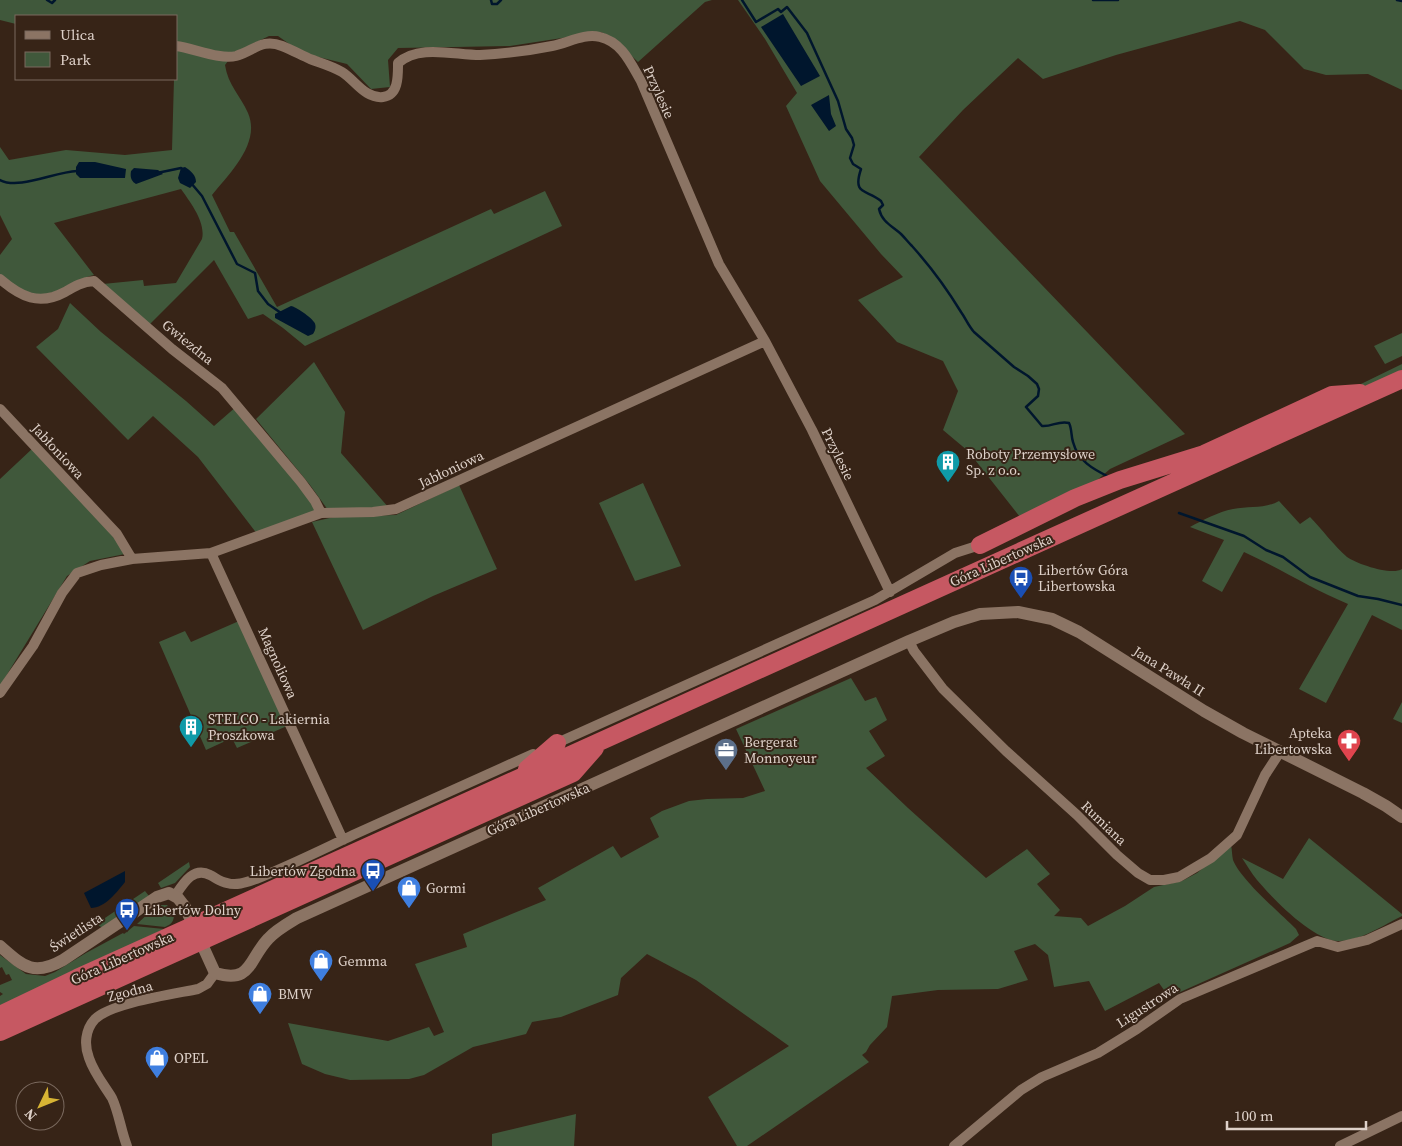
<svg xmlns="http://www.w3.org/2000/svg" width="1402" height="1146" font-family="'Source Serif 4',serif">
	<rect width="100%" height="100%" fill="#372417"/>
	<!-- green -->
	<path fill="#40583b" d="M 0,0 L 712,0 L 705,2 L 638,62 L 613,38 L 601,32 L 510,46 L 398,48 L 388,60 L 390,87 L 371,89 L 347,64 L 302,53 L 278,36 L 269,36 L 234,53 L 225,65 C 228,85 240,95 248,113 C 261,143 230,173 212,195 L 230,232 L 234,232 L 277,307 L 491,209 L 494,214 L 545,191 L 562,226 L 305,346 L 283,328 L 263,314 L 248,319 L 214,260 L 149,325 L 103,284 L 143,280 L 144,286 L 176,283 L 202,239 C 206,222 190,202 181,189 L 54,223 L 94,275 C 83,277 75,284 65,288 C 34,301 23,294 0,275 L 0,255 L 12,239 L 0,215 L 0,147 L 9,160 L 66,150 L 125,155 L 172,150 L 174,79 L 176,79 L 176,16 L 16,16 L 16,24 L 0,20 Z
		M 738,0 L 1402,0 L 1402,90 L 1368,74 L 1326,75 L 1304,69 L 1265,30 L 1240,21 L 1116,55 L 1043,79 L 1018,58 L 963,110 L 919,157 L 1185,434 L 1110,469 L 1086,490 L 1020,517 L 968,451 L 943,430 L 958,391 L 943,361 L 897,342 L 858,300 L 903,277 L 881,254 L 820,181 L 786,106 L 797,93 L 765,39 Z
		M 70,303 L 101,332 L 186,401 L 214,426 L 237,406 L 321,513 L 258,535 L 198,457 L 153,416 L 128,440 L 36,347 L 58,329 Z
		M 1402,333 L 1402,356 L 1385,364 L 1374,346 Z
		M 314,362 L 345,412 L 341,453 L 389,508 L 328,510 L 310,485 L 256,419 Z
		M 1402,364 L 1402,370 L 1320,407 L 1318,403 L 1363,383 Z
		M 33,448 L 111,533 L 125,554 L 90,561 L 67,576 L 0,686 L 0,479 Z
		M 643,483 L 681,566 L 635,581 L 599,503 Z
		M 459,485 L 497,569 L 433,596 L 363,630 L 312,522 L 334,517 L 396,515 Z
		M 1279,501 L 1300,524 L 1310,517 C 1321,528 1335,547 1347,557 C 1357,564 1392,576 1402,569 L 1402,630 L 1372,615 L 1326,703 L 1299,689 L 1348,604 C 1312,589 1279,568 1244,552 L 1222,592 L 1202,581 L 1224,540 L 1190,527 C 1203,520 1218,512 1233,509 C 1249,506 1265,509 1279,501 Z
		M 239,621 L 287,726 L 237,748 L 232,738 L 206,750 L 159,642 L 185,631 L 191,642 Z
		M 851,678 L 865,701 L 876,697 L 887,720 L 869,731 L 885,756 L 866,768 L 908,808 L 986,878 L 1027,849 L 1050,874 L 1037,884 L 1060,910 L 1054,916 L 1081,918 L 1088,926 L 1125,906 L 1154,887 L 1182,881 L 1197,873 L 1231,845 C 1232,849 1232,856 1233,860 C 1241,880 1280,913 1296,929 L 1299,935 L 1290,943 L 1169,997 L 1159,983 L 1105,1011 L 1089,981 L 1054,987 L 1048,955 L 1035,944 L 1014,951 L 1028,980 L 998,989 L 938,990 L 892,996 L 887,1027 L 870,1045 L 866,1052 L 862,1055 L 869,1062 L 747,1146 L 737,1146 L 708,1097 L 789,1046 L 696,980 L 647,954 L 621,978 L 618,995 L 561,1017 L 532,1022 L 526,1034 L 473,1047 L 424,1075 L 409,1079 L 350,1080 L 325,1074 L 302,1064 L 288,1023 L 388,1041 L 429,1027 L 434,1036 L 444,1032 L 415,964 L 467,947 L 463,934 L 546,900 L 538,888 L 613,846 L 621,858 L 659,837 L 650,818 L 662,811 L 689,801 L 707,799 L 743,798 L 765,791 L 736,729 Z
		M 1402,702 L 1402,723 L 1393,719 Z
		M 1309,838 L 1402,914 L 1402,916 C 1384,925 1358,942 1338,941 C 1313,940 1273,899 1257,880 C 1251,873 1247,865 1242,858 L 1283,879 Z
		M 189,862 L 190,867 L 175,883 L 161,888 L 158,883 Z
		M 145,891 L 149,896 L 103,928 L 96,924 Z
		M 160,905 L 167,905 L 174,914 C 174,921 172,924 165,927 L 137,924 L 153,909 Z
		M 134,926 L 164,929 L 0,1007 L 0,996 L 3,994 L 0,992 L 0,985 L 12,980 L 9,974 L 6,975 L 2,967 L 0,968 L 0,955 L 26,974 L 45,976 L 55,972 L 86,953 L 123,933 L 124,934 Z
		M 576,1114 L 574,1146 L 492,1146 L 492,1134 Z"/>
	<!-- water -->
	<path fill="#00162d" d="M 783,14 L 820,76 L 801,86 L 761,27 Z
		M 829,95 L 831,114 L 836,126 L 829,131 L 811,105 Z
		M 79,162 L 95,162 L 126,169 L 125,178 L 80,178 L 76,174 L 76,167 Z
		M 185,167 C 191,171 196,175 196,182 L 190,188 L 180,183 L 178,178 L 181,168 Z
		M 134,168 L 158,170 L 163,174 L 136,184 C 131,181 130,177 131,171 Z
		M 291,306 C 295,306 312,318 314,322 C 317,326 315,331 313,334 L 308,336 L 275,318 L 275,314 Z
		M 125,871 L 125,882 C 117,892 105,908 91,908 L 84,893 Z"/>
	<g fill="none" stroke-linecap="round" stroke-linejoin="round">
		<!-- stream -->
		<path stroke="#00162d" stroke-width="2.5" d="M 47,0 L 52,3 L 55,0
			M 491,0 L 492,4 L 497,4 L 501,0
			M 742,0 L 756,22 L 778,9 L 781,12 L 787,7 L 807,33 L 838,101 L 846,129 L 852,138 L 854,145 L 850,158 L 853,164 L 861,169 C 852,196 867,189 881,201 L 883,205 L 879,209 C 882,222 892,226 901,234 C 905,238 908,242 912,246 C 930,266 947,289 961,312 C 966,319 968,325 974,332 L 1014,367 L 1028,376 L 1037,384 L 1039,389 L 1038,396 L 1026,407 L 1042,426 C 1052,427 1059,420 1069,423 C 1072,429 1071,436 1073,442 C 1078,461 1093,469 1109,477
			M 1093,0 L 1118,0
			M 1397,0 L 1402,1
			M 157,173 L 181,168 L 183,170
			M 0,180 C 19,190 54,172 77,171
			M 191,183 L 202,196 L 237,264 L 255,273 L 258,291 L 268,304 L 281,313
			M 1179,513 L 1244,536 L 1266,550 L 1283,557 L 1310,577 L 1358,596 L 1378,599 L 1402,605"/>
		<!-- minor -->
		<path stroke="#8b7464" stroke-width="10" d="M 176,46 C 193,48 220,60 236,56 C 254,51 262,38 282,46 C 292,50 301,55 310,59 C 321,63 332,66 342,72 C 355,80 365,99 383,97 C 399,95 398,75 398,63 C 419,44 454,55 480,55 C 500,54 532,50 552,46 C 568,43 584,33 600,37 C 622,42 631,64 641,81 L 719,264 L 765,341 L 812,430 L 890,592
			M 0,279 C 21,297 39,306 65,292 C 75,286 82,282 94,281 L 172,349 L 222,388 L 301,482 L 315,501 L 321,513
			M 0,409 L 117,534 L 132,559
			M 211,553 L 343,840
			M 909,641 L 914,651 L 943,689 L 1006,751 L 1077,815 L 1117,855 L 1138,873 L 1150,880 L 1164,880 L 1179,877 L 1211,858 L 1237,835 L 1265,775 L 1280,752
			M 0,693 L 33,646 L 62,593 L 77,573 L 101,565 L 132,559 L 211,553 L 321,513 L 373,512 L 396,509 L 765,341
			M 557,743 L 875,600 L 955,553 L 980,545
			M 175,896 C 183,884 193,866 210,875 C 216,878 220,882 227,883 C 237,886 247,882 256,879 C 289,866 321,850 353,835 C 413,808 473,781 533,754
			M 127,1146 C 121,1131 119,1113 112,1098 C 104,1085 94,1073 89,1058 C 84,1045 85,1030 95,1019 C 111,1003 174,994 198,989 L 207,984 L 215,973
			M 954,1146 L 1021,1090 L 1042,1077 L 1098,1053 L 1137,1029 L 1180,999 L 1317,941 L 1338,947 L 1367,940 L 1402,924
			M 1340,1146 L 1402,1116"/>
		<!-- tertiary -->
		<path stroke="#8b7464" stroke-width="12" d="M 0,946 C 23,966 33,977 63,960 L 157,897 L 169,893 L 178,898 L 185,907 L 215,973 C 252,984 248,960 268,939 C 276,930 287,924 297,918 L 909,641 L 954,622 L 980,614 L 1018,612 L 1052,619 L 1079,632 L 1204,711 L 1243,733 L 1363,793 L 1386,806 L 1402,817"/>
		<!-- trunk -->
		<path stroke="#c65862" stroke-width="18" d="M 980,545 L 1075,498 L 1120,480 L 1204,454 L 1332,395 L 1360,393
			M 527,769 L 557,743
			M 0,1015 L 77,978 L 1402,379
			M 0,1032 L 573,773 L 595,748"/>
	</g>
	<!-- icons -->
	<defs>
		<symbol id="building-pin" viewBox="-11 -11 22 30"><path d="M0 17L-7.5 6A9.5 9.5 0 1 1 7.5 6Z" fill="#0f9aa8" stroke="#372417"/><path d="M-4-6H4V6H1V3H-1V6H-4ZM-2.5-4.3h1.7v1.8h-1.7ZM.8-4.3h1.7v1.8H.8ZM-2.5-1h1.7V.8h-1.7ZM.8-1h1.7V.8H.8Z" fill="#fff"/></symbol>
		<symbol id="bus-pin" viewBox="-11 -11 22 30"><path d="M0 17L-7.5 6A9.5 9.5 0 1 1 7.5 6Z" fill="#1a4fb4" stroke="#372417"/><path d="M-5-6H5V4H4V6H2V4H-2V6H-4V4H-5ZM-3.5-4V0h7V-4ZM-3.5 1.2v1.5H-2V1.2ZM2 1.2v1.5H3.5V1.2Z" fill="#fff"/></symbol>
		<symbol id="pharmacy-pin" viewBox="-11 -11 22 30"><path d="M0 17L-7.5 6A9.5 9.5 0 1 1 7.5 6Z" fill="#e0444e" stroke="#372417"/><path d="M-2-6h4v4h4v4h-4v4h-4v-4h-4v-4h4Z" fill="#fff"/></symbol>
		<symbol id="office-pin" viewBox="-11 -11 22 30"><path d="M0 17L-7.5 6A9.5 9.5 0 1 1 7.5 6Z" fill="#5c6f8a" stroke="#372417"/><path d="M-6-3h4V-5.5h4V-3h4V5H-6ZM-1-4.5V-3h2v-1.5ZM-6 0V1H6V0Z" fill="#fff"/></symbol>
		<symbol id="shop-pin" viewBox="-11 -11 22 30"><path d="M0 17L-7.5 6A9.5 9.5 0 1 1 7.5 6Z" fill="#3f7fe0" stroke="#372417"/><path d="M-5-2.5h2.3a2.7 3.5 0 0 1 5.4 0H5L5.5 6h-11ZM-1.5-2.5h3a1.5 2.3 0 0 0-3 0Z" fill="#fff"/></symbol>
	</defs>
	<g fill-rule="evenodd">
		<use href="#building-pin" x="934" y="448" width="28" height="38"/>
		<use href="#bus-pin" x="1007" y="564" width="28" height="38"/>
		<use href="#building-pin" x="177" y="713" width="28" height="38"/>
		<use href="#pharmacy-pin" x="1335" y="727" width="28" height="38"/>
		<use href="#office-pin" x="712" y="736" width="28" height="38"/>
		<use href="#bus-pin" x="359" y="857" width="28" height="38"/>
		<use href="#shop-pin" x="395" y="874" width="28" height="38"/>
		<use href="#bus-pin" x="113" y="896" width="28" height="38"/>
		<use href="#shop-pin" x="307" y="947" width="28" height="38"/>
		<use href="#shop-pin" x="246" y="980" width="28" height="38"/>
		<use href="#shop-pin" x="143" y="1044" width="28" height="38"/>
	</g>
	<g text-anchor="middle" stroke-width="4" stroke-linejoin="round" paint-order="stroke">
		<!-- street labels -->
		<g font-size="14" fill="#ded1c9" stroke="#372417">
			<text transform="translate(659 92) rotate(66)" y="5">Przylesie</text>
			<text transform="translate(188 342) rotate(39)" y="5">Gwiezdna</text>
			<text transform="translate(58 451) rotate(47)" y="5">Jabłoniowa</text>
			<text transform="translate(838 454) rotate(64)" y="5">Przylesie</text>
			<text transform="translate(451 469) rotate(-25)" y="5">Jabłoniowa</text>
			<text transform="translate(1001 560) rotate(-24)" y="5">Góra Libertowska</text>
			<text transform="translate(278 663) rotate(66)" y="5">Magnoliowa</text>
			<text transform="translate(1169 671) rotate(32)" y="5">Jana Pawła II</text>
			<text transform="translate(538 809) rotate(-24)" y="5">Góra Libertowska</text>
			<text transform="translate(1104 823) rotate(44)" y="5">Rumiana</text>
			<text transform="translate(76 932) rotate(-33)" y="5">Świetlista</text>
			<text transform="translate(122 958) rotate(-24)" y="5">Góra Libertowska</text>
			<text transform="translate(130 991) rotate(-15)" y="5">Zgodna</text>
			<text transform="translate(1147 1005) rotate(-33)" y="5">Ligustrowa</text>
		</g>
		<!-- poi labels -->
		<g font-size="14" fill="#ded1c9" stroke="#372417" text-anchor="start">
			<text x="966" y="459">Roboty Przemysłowe<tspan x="966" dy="16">Sp. z o.o.</tspan></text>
			<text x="1038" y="575">Libertów Góra<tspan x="1038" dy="16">Libertowska</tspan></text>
			<text x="208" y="724">STELCO - Lakiernia<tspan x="208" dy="16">Proszkowa</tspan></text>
			<text x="1332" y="738" text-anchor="end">Apteka<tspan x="1332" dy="16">Libertowska</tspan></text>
			<text x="744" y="747">Bergerat<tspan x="744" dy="16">Monnoyeur</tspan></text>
			<text x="356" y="876" text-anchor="end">Libertów Zgodna</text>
			<text x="426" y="893">Gormi</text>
			<text x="144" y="915">Libertów Dolny</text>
			<text x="338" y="966">Gemma</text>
			<text x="278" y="999">BMW</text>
			<text x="174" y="1063">OPEL</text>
		</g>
	</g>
	<!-- legend -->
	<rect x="15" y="15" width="162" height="65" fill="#372417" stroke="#7a695e"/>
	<rect x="25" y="31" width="25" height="8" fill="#8b7464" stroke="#7a695e"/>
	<text x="60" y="40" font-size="15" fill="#ded1c9">Ulica</text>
	<rect x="25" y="52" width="25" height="15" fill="#40583b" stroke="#7a695e"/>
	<text x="60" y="65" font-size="15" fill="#ded1c9">Park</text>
	<!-- north arrow -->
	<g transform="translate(40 1106) rotate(227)"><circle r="24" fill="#372417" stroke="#7a695e"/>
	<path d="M0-4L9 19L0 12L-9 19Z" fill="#d8b434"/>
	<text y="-8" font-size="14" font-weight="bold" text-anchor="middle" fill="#ded1c9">N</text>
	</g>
	<!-- scale -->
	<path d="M1227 1121v8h139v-8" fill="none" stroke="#ded1c9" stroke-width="2.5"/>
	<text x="1234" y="1121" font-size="15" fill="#ded1c9" stroke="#372417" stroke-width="4" paint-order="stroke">100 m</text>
</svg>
